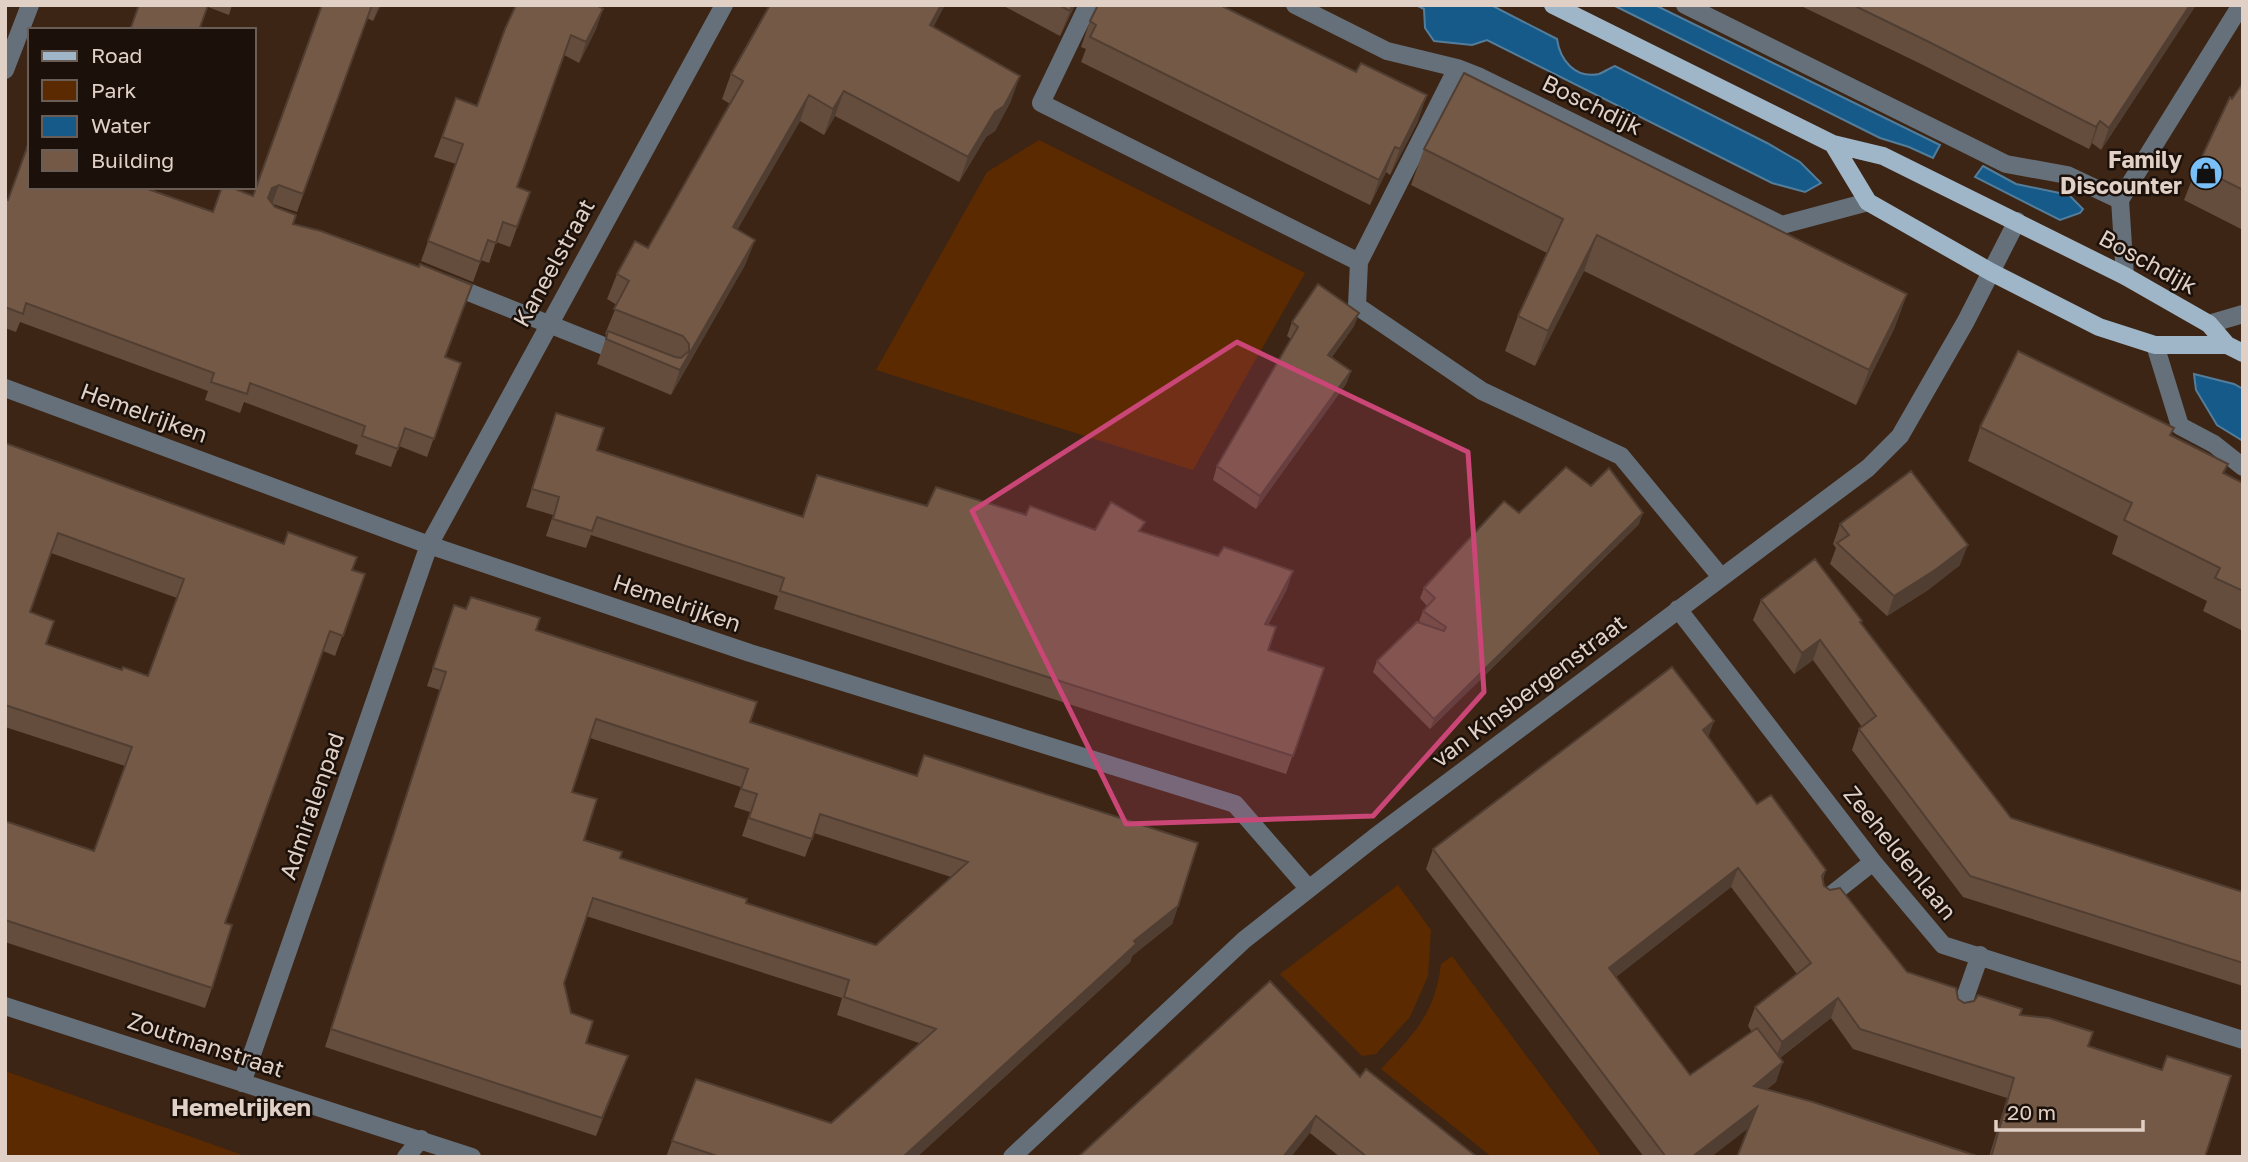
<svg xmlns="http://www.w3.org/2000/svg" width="2248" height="1162" font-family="'Golos Text',sans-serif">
	<rect width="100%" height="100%" fill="#3c2514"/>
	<!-- green -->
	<path fill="#5c2a00" d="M 1039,140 L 1305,273 L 1193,470 L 876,370 L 987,172 Z
		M 1398,885 L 1431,930 L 1428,976 L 1410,1017 L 1376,1054 L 1362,1056 L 1280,974 Z
		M 1452,956 L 1602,1157 L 1492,1157 L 1381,1069 C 1414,1034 1435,1014 1441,964 Z
		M 5,1071 L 248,1157 L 5,1157 Z"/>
	<!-- water -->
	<path fill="#165a89" stroke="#537d9b" stroke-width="2" d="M 1416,5 L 1491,5 L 1557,39 C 1560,60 1575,79 1599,74 C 1604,72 1610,68 1615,66 L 1767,143 L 1800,162 L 1821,183 L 1805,192 L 1772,183 L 1487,40 L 1472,45 L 1434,41 L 1425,28 L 1424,9 Z
		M 1613,5 L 1655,5 L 1940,145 L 1933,158 L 1909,147 L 1880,138 Z
		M 1983,166 L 2016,184 L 2069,195 L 2083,209 L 2080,213 L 2060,220 L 1975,177 Z
		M 2194,374 L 2234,384 L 2243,389 L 2243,441 L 2217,425 L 2196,390 Z"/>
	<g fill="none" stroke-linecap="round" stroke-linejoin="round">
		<!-- minor -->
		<path stroke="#65707a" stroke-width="18" d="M 1088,5 L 1041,103 L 1359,262 L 1357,306 L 1482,391 L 1621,456 L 1721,577
			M 1295,5 L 1387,51 L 1457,68 L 1480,77 L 1782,225 L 1868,202
			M 1685,5 L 2006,164 L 2067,175 L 2120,200
			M 5,70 L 30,5
			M 1359,262 L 1457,68
			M 2125,276 L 2120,200 L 2241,5
			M 448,284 L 624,354
			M 2209,324 L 2243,314
			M 2155,345 L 2180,426 L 2214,444 L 2243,467
			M 5,388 L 429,545 L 750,653 L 1235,804 L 1309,889
			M 1678,609 L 1873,862 L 1943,945 L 2243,1040
			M 1826,899 L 1873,862
			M 5,1006 L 472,1157
			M 1960,1012 L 1980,955
			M 242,1083 L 429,545 L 724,5
			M 406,1157 L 421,1139
			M 1012,1157 L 1244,940 L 1375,837 L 1868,468 L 1900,436 L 1966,321 L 2017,221"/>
		<!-- major -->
		<path stroke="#9fb6c9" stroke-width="18" d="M 1553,5 L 1833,144 L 1883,156 L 2125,276 L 2209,324 L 2227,345 L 2243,353
			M 1833,144 L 1868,202 L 1991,272 L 2099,327 L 2155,345 L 2227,345"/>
	</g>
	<!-- wall -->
	<path fill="#644d3d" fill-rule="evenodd" d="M 139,5 L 232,5 L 229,15 L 208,7 Z
		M 322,5 L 381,5 L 373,21 L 367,18 L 297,212 L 273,204 L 293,224 L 445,357 L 461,363 L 427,457 L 399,446 L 391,467 L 355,454 L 358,445 L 244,402 L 240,413 L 205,400 L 208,391 L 20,322 L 16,332 L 5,328 L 5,199 L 8,200 L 30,187 L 213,212 L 253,196 Z
		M 1002,5 L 1075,5 L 1060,36 Z
		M 1799,5 L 2196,5 L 2101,150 L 2092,143 L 2089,149 L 1919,63 Z
		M 603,9 L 596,29 L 579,63 L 564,55 L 517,187 L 530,192 L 510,247 L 496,242 L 489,263 L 481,260 L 473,282 L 421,261 L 456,164 L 434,157 L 456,98 L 477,106 Z
		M 1090,21 L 1418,121 L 1390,175 L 1386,172 L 1370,205 L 1081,62 L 1086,49 L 1081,47 Z
		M 934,27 L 1011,101 L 995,131 L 986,137 L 959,182 L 835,116 L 824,135 L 800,121 L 737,230 L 755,240 L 745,265 L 671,395 L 597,364 L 607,335 L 605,334 L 617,305 L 607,299 L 617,274 L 648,248 L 730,104 L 722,99 L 731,74 Z
		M 2243,83 L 2243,230 L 2184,200 L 2197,167 L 2232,99 Z
		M 1424,149 L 1907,294 L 1894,329 L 1856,405 L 1584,271 L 1535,366 L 1505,351 L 1518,316 L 1547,253 L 1411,185 Z
		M 1359,313 L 1354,326 L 1332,357 L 1351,371 L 1346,384 L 1256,509 L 1213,480 L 1217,466 L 1291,339 L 1287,336 L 1292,322 Z
		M 556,413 L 597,450 L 802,517 L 817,475 L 927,506 L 1026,515 L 1095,530 L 1141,532 L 1287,589 L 1268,625 L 1268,650 L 1324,668 L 1286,774 L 774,609 L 778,596 L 591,535 L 586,548 L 546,536 L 553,515 L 526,507 Z
		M 1980,427 L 2171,435 L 2228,464 L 2224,473 L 2243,483 L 2243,631 L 2203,611 L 2207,601 L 2112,554 L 2118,536 L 1968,461 Z
		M 5,443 L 365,574 L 335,656 L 323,651 L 225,923 L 212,988 L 205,1008 L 5,942 L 5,821 L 94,851 L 125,766 L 5,727 ZM 51,553 L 177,598 L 148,676 L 122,670 L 46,644 L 30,612 Z
		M 1519,513 L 1639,524 L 1430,729 L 1373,672 L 1377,661 L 1423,624 L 1419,621 L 1423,611 L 1427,606 L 1420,598 L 1424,588 Z
		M 1840,524 L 1960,565 L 1928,590 L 1887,616 L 1830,564 L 1836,548 L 1833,544 Z
		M 1761,600 L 1862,621 L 1861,624 L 2011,818 L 2243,892 L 2243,986 L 1963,897 L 1852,750 L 1859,729 L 1862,727 L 1813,660 L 1794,674 L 1753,620 Z
		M 454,605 L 536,630 L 1178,906 L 1172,924 L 1132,956 L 1130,962 L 1113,978 L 917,1157 L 666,1157 L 672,1141 L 831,1123 L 919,1043 L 837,1015 L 842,998 L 586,916 L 564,983 L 571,1013 L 586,1043 L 628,1056 L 596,1136 L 325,1047 L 440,690 L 427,686 ZM 590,738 L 741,787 L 734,807 L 750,812 L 742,836 L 805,857 L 814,833 L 951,877 L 876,945 L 746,903 L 620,858 L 584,840 L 572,792 Z
		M 1708,737 L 1757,804 L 1826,870 L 1823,879 L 1824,886 L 1907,972 L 1964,1003 L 2020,1015 L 2088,1046 L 2162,1070 L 2167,1056 L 2205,1157 L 1989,1157 L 2007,1098 L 1853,1049 L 1831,1018 L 1780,1058 L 1776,1082 L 1767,1089 L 1749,1127 L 1711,1157 L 1644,1157 L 1426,869 L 1433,849 ZM 1731,887 L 1797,974 L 1755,1007 L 1748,1026 L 1752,1032 L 1690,1075 L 1616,977 Z
		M 1360,1077 L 1477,1157 L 1340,1157 L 1310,1133 L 1078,1157 Z"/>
	<!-- shaded-wall -->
	<path fill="#513e32" d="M 379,5 L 381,5 L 373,21 Z
		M 941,5 L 945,5 L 921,51 L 930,25 Z
		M 1072,5 L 1075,5 L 1060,36 L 1070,11 Z
		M 2190,5 L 2196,5 L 2101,150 L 2109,128 Z
		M 603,9 L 596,29 L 579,63 L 586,42 Z
		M 1020,76 L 1011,101 L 995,131 L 986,137 L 959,182 L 968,157 L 995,112 Z
		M 844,91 L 835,116 L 824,135 L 833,109 Z
		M 809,95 L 800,121 L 724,253 L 733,227 Z
		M 1427,95 L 1418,121 L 1390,175 L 1400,149 Z
		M 2100,121 L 2092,143 L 2089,149 L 2096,127 Z
		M 1395,147 L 1386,172 L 1370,205 L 1379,180 Z
		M 279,185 L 272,204 L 265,207 L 272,188 Z
		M 1597,235 L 1584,271 L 1535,366 L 1548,331 Z
		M 755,240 L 745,265 L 671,395 L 680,370 Z
		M 1907,294 L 1894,329 L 1856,405 L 1869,370 Z
		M 1359,313 L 1354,326 L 1324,368 L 1328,355 Z
		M 1351,371 L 1346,384 L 1256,509 L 1260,496 Z
		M 1643,513 L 1639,524 L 1430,729 L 1434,719 Z
		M 1968,545 L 1960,565 L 1928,590 L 1887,616 L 1894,596 Z
		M 1293,571 L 1287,589 L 1259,642 L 1265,624 Z
		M 1820,640 L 1813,660 L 1794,674 L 1802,653 Z
		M 1714,721 L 1707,741 L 1703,730 Z
		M 1738,868 L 1731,887 L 1602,988 L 1609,968 Z
		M 1178,906 L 1172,924 L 1132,956 L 1130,962 L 1113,978 L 917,1157 L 903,1157 L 1134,941 Z
		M 1838,998 L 1831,1018 L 1774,1062 L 1782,1042 Z
		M 628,1056 L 621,1074 L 596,1136 L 602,1118 Z
		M 1783,1062 L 1776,1082 L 1746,1106 L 1754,1086 Z
		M 1757,1107 L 1750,1127 L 1711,1157 L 1692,1157 Z
		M 1316,1116 L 1310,1133 L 1291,1157 L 1283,1157 Z"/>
	<!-- building -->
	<path fill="#745947" stroke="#513e32" stroke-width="2" fill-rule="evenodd" d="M 139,5 L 208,5 L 199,30 L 130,30 Z
		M 322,5 L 372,5 L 303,194 L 279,185 L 272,188 L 268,198 L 275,207 L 296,215 L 293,224 L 321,231 L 419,267 L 420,264 L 472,285 L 445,357 L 461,363 L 434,439 L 405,428 L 398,449 L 362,436 L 365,426 L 250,383 L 247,394 L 211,382 L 214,373 L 26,303 L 23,314 L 5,307 L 5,199 L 8,200 L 28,145 L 30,146 L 30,187 L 142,187 L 213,212 L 222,187 L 230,187 L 253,196 Z
		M 516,5 L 596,5 L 603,9 L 586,42 L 571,35 L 517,187 L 530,192 L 517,227 L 503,222 L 496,243 L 488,240 L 480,262 L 428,241 L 463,144 L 442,137 L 456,98 L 477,106 L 505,29 Z
		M 770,5 L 941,5 L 930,25 L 1020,76 L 1004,106 L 995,112 L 968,157 L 844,91 L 833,109 L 809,95 L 733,227 L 755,240 L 680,370 L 606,339 L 608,331 L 675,357 L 681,358 L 689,351 L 689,344 L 683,336 L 614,309 L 629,281 L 617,274 L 635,241 L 648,248 L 743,81 L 731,74 Z
		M 1059,5 L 1072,5 L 1070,11 Z
		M 1098,5 L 1220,5 L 1356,72 L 1361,63 L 1427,95 L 1400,149 L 1395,147 L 1379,180 L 1090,37 L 1096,25 L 1090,21 Z
		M 1853,5 L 2190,5 L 2109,128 L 2100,121 L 2096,127 L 1927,41 Z
		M 1464,73 L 1907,294 L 1869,370 L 1597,235 L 1548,331 L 1518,316 L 1563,219 L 1424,149 Z
		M 2243,83 L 2243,190 L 2197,167 L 2230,97 L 2232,99 Z
		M 1318,284 L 1359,313 L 1328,355 L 1351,371 L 1260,496 L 1217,466 L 1298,327 L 1292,322 Z
		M 2018,351 L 2174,428 L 2170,435 L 2228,464 L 2223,473 L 2243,483 L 2243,591 L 2215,578 L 2220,568 L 2124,520 L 2132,503 L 1980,427 Z
		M 556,413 L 604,428 L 597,450 L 803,517 L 817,475 L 927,506 L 936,487 L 1026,515 L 1030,506 L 1095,530 L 1111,502 L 1145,522 L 1139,531 L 1218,556 L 1224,547 L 1293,571 L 1265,624 L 1276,627 L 1268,650 L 1324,668 L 1293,756 L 780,591 L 784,578 L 597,517 L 592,531 L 553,519 L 559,497 L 532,489 Z
		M 5,443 L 284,544 L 288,532 L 357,557 L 352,570 L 365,574 L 343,636 L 330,631 L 225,923 L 232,925 L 212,988 L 5,920 L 5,821 L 94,851 L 132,747 L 5,705 ZM 58,533 L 184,579 L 148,676 L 123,667 L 122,670 L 46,644 L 54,621 L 30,612 Z
		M 1566,467 L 1591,486 L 1609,468 L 1643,513 L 1434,719 L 1377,661 L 1417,622 L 1444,631 L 1446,627 L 1423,611 L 1435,598 L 1424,588 L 1504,501 L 1519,513 Z
		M 1911,471 L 1968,545 L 1935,570 L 1894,596 L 1837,543 L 1849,535 L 1840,524 Z
		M 1815,559 L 1862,621 L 1860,622 L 2011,818 L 2243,892 L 2243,963 L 1970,876 L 1859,729 L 1876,716 L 1820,640 L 1802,653 L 1761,600 Z
		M 471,597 L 540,618 L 536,630 L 757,702 L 750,722 L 917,776 L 924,755 L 1198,843 L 1178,906 L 1134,941 L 1136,944 L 1120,959 L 903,1157 L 720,1157 L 672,1141 L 696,1079 L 831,1123 L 936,1029 L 844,997 L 849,980 L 593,898 L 564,983 L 571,1013 L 593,1021 L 586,1043 L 628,1056 L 602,1118 L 331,1029 L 446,672 L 433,668 L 454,605 L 466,609 ZM 596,719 L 748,769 L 741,789 L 757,794 L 749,818 L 812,839 L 820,814 L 968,862 L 876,945 L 746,903 L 747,899 L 620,858 L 622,852 L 584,840 L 597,799 L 572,792 Z
		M 1672,667 L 1714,721 L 1703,730 L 1757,804 L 1771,795 L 1826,870 L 1822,876 L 1824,886 L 1830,890 L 1840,888 L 1907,972 L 1956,988 L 1958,999 L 1964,1003 L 1974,1001 L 1978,995 L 2022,1009 L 2020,1015 L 2049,1018 L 2093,1032 L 2088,1046 L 2162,1070 L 2167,1056 L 2231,1076 L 2205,1157 L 1991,1157 L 2014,1078 L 1860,1029 L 1838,998 L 1782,1042 L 1755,1007 L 1811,963 L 1738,868 L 1609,968 L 1690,1075 L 1757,1028 L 1783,1062 L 1754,1086 L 1813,1102 L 1980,1157 L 1737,1157 L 1757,1107 L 1692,1157 L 1666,1157 L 1433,849 Z
		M 1270,981 L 1360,1077 L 1366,1069 L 1477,1157 L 1367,1157 L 1316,1116 L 1283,1157 L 1078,1157 Z"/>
	<!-- marked area -->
	<path fill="#ca4676" fill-opacity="0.2" stroke="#ca4676" stroke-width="5" stroke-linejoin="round" d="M 1237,342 L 1468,452 L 1484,692 L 1373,816 L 1126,824 L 972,511 Z"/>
	<!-- icons -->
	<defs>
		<symbol id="shop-disc" viewBox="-11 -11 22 22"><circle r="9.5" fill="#79bff8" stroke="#1b110a"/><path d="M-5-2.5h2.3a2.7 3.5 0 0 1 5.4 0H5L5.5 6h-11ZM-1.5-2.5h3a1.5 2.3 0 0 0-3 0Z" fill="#111"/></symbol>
	</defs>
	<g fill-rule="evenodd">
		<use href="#shop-disc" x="2187" y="154" width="38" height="38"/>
	</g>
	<g text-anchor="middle" stroke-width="5" stroke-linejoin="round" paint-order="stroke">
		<!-- street labels -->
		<g font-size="23" fill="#e0d0c6" stroke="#1b110a">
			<text transform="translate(1592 105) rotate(26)" y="8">Boschdijk</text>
			<text transform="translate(2148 262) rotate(29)" y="8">Boschdijk</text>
			<text transform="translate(554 263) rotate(-61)" y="8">Kaneelstraat</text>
			<text transform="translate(144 413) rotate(20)" y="8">Hemelrijken</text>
			<text transform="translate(677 603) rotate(19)" y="8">Hemelrijken</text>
			<text transform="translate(1529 691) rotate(-37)" y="8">van Kinsbergenstraat</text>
			<text transform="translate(312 806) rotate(-71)" y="8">Admiralenpad</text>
			<text transform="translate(1900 853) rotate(51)" y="8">Zeeheldenlaan</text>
			<text transform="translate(206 1045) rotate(18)" y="8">Zoutmanstraat</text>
		</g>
		<!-- poi labels -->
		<g font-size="23" font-weight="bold" fill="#e0d0c6" stroke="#1b110a" text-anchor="end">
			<text x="2182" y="168">Family<tspan x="2182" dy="26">Discounter</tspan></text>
		</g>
		<!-- neighbourhood labels -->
		<g font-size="24" font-weight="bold" fill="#e0d0c6" stroke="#1b110a">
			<text x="241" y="1116">Hemelrijken</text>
		</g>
	</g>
	<!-- border -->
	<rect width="2248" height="1162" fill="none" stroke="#e0d0c6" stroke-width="14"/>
	<!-- legend -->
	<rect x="28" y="28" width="228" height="161" fill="#1b110a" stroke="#6a5d55" stroke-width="2"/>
	<rect x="42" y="51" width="35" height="10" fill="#9fb6c9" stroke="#6a5d55" stroke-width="2"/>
	<text x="91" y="63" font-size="21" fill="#e0d0c6">Road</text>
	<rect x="42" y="80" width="35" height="21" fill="#5c2a00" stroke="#6a5d55" stroke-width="2"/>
	<text x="91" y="98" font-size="21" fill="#e0d0c6">Park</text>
	<rect x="42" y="116" width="35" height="21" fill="#165a89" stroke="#6a5d55" stroke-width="2"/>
	<text x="91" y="133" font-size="21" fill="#e0d0c6">Water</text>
	<rect x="42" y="150" width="35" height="21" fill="#745947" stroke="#6a5d55" stroke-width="2"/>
	<text x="91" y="168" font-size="21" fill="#e0d0c6">Building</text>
	<!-- scale -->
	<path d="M1996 1120v10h147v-10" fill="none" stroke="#e0d0c6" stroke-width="3.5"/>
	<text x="2007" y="1120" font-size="21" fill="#e0d0c6" stroke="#1b110a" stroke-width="5" paint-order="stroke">20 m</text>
</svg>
